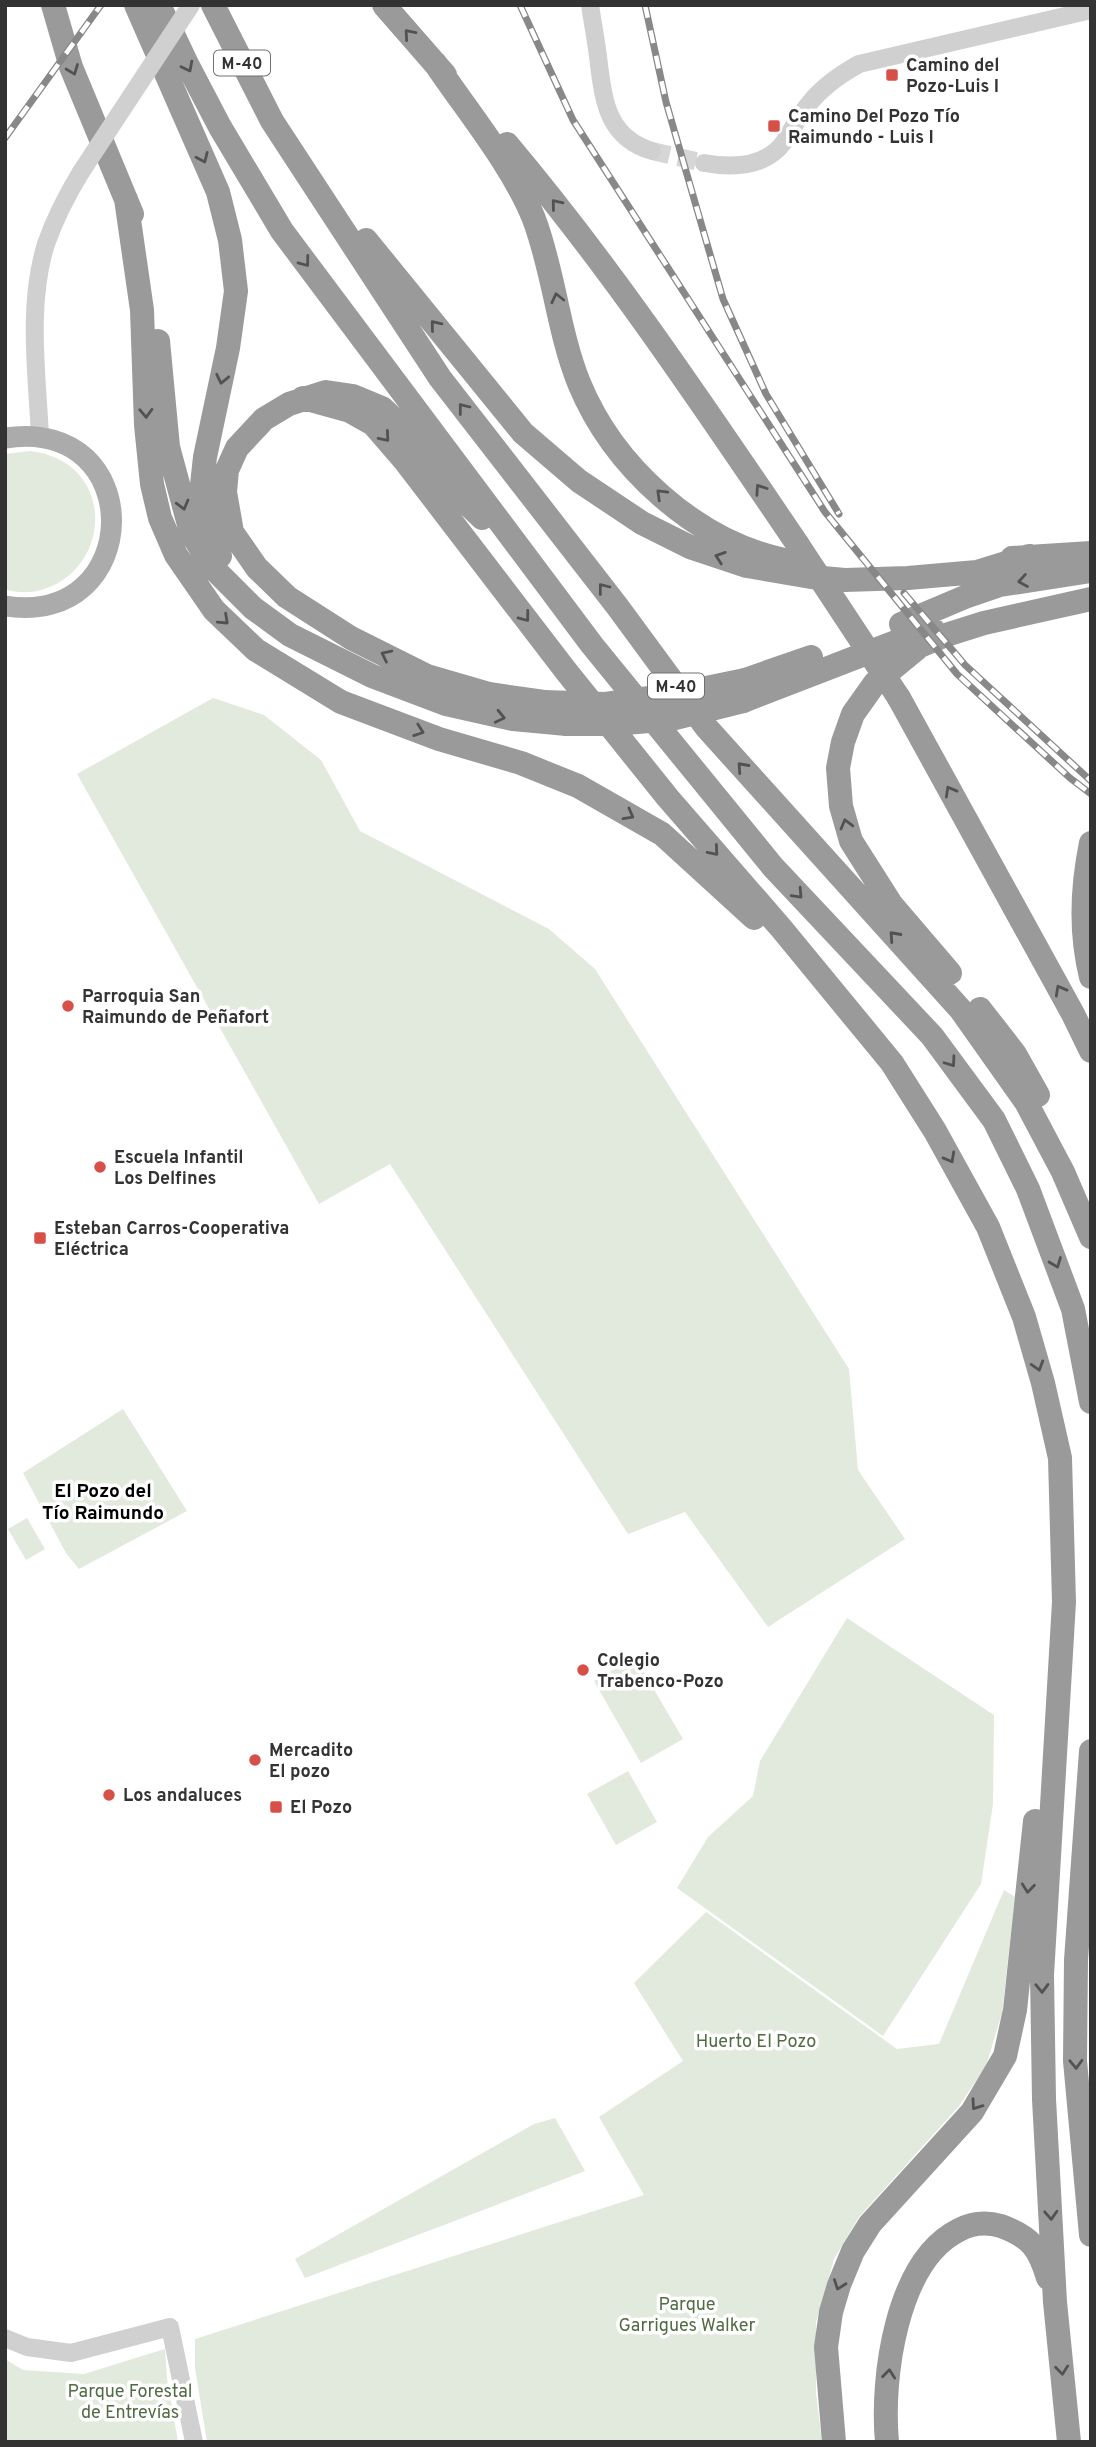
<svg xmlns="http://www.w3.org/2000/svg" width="1096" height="2447" font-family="Overpass,sans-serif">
	<rect width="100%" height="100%" fill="#fff"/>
	<!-- green -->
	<path fill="#e2e9dd" d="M 30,451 C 37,452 44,453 51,456 C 114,479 107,566 47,588 C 34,593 19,594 5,589 L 5,454 Z
		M 213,698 L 264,715 L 321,760 L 360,831 L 549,929 L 595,969 L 849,1369 L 858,1470 L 905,1539 L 768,1627 L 685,1512 L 628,1534 L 390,1164 L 319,1204 L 77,774 Z
		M 123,1409 L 187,1511 L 79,1569 L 66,1553 L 23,1473 Z
		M 27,1518 L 45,1549 L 26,1560 L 8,1529 Z
		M 847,1618 L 994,1715 L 993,1804 L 981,1884 L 883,2036 L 677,1888 L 708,1837 L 753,1796 L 760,1761 Z
		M 635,1657 L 683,1739 L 641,1763 L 594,1681 Z
		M 628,1771 L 657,1822 L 616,1845 L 587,1794 Z
		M 1004,1890 L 1015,1897 L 1002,2013 L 986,2066 L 959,2106 L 859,2217 L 834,2259 L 816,2322 L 816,2393 L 822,2442 L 207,2442 L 195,2368 L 195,2339 L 644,2195 L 599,2117 L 683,2061 L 634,1983 L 706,1912 L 897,2049 L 939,2044 Z
		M 555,2118 L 585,2171 L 305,2278 L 295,2259 L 534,2124 Z
		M 165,2349 L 167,2378 L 178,2442 L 5,2442 L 5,2359 L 23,2370 L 84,2374 Z"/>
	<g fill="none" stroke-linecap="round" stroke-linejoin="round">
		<!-- tertiary-tunnel -->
		<path stroke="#d6d6d6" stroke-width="18" stroke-dasharray="18 9" stroke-linecap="butt" d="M 652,151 L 704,163"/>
		<!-- tertiary -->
		<path stroke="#d0d0d0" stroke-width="18" d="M 590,5 C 593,25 597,45 599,65 C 604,104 609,138 652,151
			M 704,163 C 732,168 765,168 784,142 C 792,130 799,116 808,105 C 822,87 839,75 859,64 L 1091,10
			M 40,436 C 37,374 27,304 46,244 C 55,218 67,195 81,172
			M 5,2338 L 27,2347 L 71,2353 L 170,2327 L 194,2442"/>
		<!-- primary -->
		<path stroke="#ababab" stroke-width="21" d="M 5,438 C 149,416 145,628 5,606"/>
		<!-- motorway -->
		<path stroke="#9a9a9a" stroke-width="24" d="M 53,5 L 71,67 L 132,214
			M 136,5 L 218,192 L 230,240 L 236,291 L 228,348 L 205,457 L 201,494 L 209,537 L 220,556
			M 159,5 L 186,62 L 220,127 L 282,231 L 592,645 L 773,867 L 932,1036 L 994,1120 L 1028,1189 L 1073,1309 L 1091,1402
			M 213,5 L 272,121 L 440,378 L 617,606 L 706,727 L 961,1010 L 1026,1102 L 1063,1172 L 1091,1237
			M 384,5 L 445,75
			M 435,63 C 467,111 513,166 534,219 C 554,272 558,331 579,383 C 613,466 695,541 784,560
			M 507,144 C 613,270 705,408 798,545
			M 126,199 L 142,310 L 146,425 L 152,484 L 160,518 L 176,555 L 214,610 L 256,650 L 341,702 L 439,739 L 521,763 L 578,786 L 662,834 L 754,918
			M 366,240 L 523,433 L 579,481 L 642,523 L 690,547 L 747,566 L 811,577 L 845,580 L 908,578 L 977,572 L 1029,556
			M 158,341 L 168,447 L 191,532 L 211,566 L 253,608 L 290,635 L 372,676 L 446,704 L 513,719 L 567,724
			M 303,398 L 350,411 L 373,424 L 405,461 L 566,671 L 668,798 L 781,928 L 892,1063 L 935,1131 L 988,1227 L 1024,1317 L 1043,1383 L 1060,1458 L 1064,1602 L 1042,1975 L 1044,2099 L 1055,2302 L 1069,2442
			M 482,518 L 450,487 L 404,429 L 382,408 L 353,396 L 326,392 L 289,404 L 264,419 L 237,448 L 227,470 L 225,492 L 232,532 L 257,568 L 287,597 L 351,638 L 427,676 L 489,694 L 544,702
			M 1012,558 L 1091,553
			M 901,624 L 965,597 L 1000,585 L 1091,571
			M 745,680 L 811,657
			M 899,698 L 1073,1014 L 1091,1051
			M 743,701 L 932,628
			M 1091,843 C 1082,887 1080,933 1091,977
			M 950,973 L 891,904 L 851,841 L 841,806 L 838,768 L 843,742 L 853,714 L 875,683 L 920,646 L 946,635 L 984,623 L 1091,599
			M 980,1009 L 1015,1054 L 1038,1095
			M 1091,1751 L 1076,1960 L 1075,2061 L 1091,2235
			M 834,2442 L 826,2347 L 831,2312 L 839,2285 L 853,2251 L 870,2224 L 972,2112 L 1005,2056 L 1015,2010 L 1035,1821
			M 887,2442 C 881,2379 896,2261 959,2230 C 972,2223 987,2222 1001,2226 C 1031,2237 1039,2248 1048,2278"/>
		<defs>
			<path id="rail" d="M 520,5 L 573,120 L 825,512 L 957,674 L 1070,778 L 1091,794
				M 645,5 L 666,102 L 723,299 L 766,394 L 839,514
				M 5,138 L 101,5
				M 904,593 L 965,665 L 1091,781"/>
		</defs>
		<!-- rail casing -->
		<use href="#rail" stroke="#888" stroke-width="7"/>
		<!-- rail -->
		<use href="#rail" stroke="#fff" stroke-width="4.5" stroke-dasharray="13" stroke-linecap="butt"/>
		<!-- tertiary-bridge -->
		<path stroke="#d0d0d0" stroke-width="18" d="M 81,172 L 191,5"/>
		<!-- motorway-bridge -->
		<path stroke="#9a9a9a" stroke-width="24" d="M 798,545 L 899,698
			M 544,702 L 605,704 L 672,695 L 745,680
			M 567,724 L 615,724 L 671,719 L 743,701"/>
	</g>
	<!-- one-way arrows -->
	<defs><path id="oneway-chevron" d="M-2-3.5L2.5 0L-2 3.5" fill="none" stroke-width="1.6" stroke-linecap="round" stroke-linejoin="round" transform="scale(1.75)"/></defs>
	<g stroke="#525252">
		<use href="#oneway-chevron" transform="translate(409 34) rotate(-131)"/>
		<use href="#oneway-chevron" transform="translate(188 67) rotate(63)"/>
		<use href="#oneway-chevron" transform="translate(73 70) rotate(69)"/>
		<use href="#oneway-chevron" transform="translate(203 158) rotate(66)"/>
		<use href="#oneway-chevron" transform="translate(556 204) rotate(-129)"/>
		<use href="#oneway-chevron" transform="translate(305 262) rotate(53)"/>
		<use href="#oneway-chevron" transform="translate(557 298) rotate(-103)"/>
		<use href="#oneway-chevron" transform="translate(435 325) rotate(-129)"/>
		<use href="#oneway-chevron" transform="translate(222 379) rotate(102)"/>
		<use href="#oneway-chevron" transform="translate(463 408) rotate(-128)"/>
		<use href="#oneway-chevron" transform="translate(146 413) rotate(88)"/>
		<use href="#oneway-chevron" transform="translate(385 437) rotate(49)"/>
		<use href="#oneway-chevron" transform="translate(760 489) rotate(-124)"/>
		<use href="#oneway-chevron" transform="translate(661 494) rotate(-136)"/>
		<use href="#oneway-chevron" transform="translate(183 505) rotate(75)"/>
		<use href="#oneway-chevron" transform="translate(720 557) rotate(-161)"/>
		<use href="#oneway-chevron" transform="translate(1023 581) rotate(170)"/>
		<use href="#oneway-chevron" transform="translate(603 588) rotate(-128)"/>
		<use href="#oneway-chevron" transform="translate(525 617) rotate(53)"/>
		<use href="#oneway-chevron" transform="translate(224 620) rotate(43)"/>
		<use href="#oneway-chevron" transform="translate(386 655) rotate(-154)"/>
		<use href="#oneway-chevron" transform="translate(500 717) rotate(13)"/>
		<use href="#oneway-chevron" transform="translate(419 731) rotate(20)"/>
		<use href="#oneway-chevron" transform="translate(742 767) rotate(-132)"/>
		<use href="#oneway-chevron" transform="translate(950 791) rotate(-119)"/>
		<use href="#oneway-chevron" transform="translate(629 815) rotate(29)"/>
		<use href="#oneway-chevron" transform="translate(846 824) rotate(-105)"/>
		<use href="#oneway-chevron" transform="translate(714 851) rotate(49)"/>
		<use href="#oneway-chevron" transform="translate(798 894) rotate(47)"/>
		<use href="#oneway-chevron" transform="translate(894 936) rotate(-132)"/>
		<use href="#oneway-chevron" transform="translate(1060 990) rotate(-119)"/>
		<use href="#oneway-chevron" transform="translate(951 1062) rotate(54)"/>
		<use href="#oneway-chevron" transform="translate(950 1158) rotate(61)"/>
		<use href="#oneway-chevron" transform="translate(1056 1263) rotate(69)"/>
		<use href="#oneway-chevron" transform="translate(1038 1366) rotate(73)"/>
		<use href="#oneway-chevron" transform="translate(1028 1888) rotate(96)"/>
		<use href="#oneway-chevron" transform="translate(1042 1988) rotate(89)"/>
		<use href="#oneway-chevron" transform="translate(1076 2064) rotate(88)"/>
		<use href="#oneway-chevron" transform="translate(976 2105) rotate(125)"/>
		<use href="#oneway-chevron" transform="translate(1051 2215) rotate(87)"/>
		<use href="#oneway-chevron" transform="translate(839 2285) rotate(110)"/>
		<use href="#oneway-chevron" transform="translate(1062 2370) rotate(84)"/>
		<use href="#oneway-chevron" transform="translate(889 2374) rotate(-84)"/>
	</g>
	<!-- markers -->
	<g fill="#d75048" stroke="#fff" stroke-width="2.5">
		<rect x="885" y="68" width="14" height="14" rx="3.5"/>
		<rect x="767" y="119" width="14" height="14" rx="3.5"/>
		<circle cx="68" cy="1006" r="7"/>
		<circle cx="100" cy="1167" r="7"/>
		<rect x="33" y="1231" width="14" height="14" rx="3.5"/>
		<circle cx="583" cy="1670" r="7"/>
		<circle cx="255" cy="1760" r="7"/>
		<circle cx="109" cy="1795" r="7"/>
		<rect x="269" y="1800" width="14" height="14" rx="3.5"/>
	</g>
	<g text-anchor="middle" stroke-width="7" stroke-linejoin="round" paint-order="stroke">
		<!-- shield labels -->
		<g fill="#fff" stroke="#707070" stroke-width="2">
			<rect x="214" y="50.5" width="56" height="25" rx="5"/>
			<rect x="648" y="673.5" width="56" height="25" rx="5"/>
		</g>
		<g font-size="16" font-weight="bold" fill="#333">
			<text x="242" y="69">M-40</text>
			<text x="676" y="692">M-40</text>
		</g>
		<!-- poi labels -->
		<g font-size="18" font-weight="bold" fill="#333" stroke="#fff" text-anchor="start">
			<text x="906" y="71">Camino del<tspan x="906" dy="21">Pozo-Luis I</tspan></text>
			<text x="788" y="122">Camino Del Pozo Tío<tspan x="788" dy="21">Raimundo - Luis I</tspan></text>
			<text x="82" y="1002">Parroquia San<tspan x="82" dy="21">Raimundo de Peñafort</tspan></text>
			<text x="114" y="1163">Escuela Infantil<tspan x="114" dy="21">Los Delfines</tspan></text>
			<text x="54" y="1234">Esteban Carros-Cooperativa<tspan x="54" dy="21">Eléctrica</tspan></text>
			<text x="597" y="1666">Colegio<tspan x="597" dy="21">Trabenco-Pozo</tspan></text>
			<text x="269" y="1756">Mercadito<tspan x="269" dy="21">El pozo</tspan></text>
			<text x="123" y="1801">Los andaluces</text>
			<text x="290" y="1813">El Pozo</text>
		</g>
		<!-- park labels -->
		<g font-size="18" fill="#516c43" stroke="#fff">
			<text x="756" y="2047">Huerto El Pozo</text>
			<text x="687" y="2310">Parque<tspan x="687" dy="21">Garrigues Walker</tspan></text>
			<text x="130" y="2397">Parque Forestal<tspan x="130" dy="21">de Entrevías</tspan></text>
		</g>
		<!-- neighbourhood labels -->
		<g font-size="19" font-weight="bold" fill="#000" stroke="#fff">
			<text x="103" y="1497">El Pozo del<tspan x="103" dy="22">Tío Raimundo</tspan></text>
		</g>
	</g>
	<!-- border -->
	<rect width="1096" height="2447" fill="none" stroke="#333333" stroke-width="14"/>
</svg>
